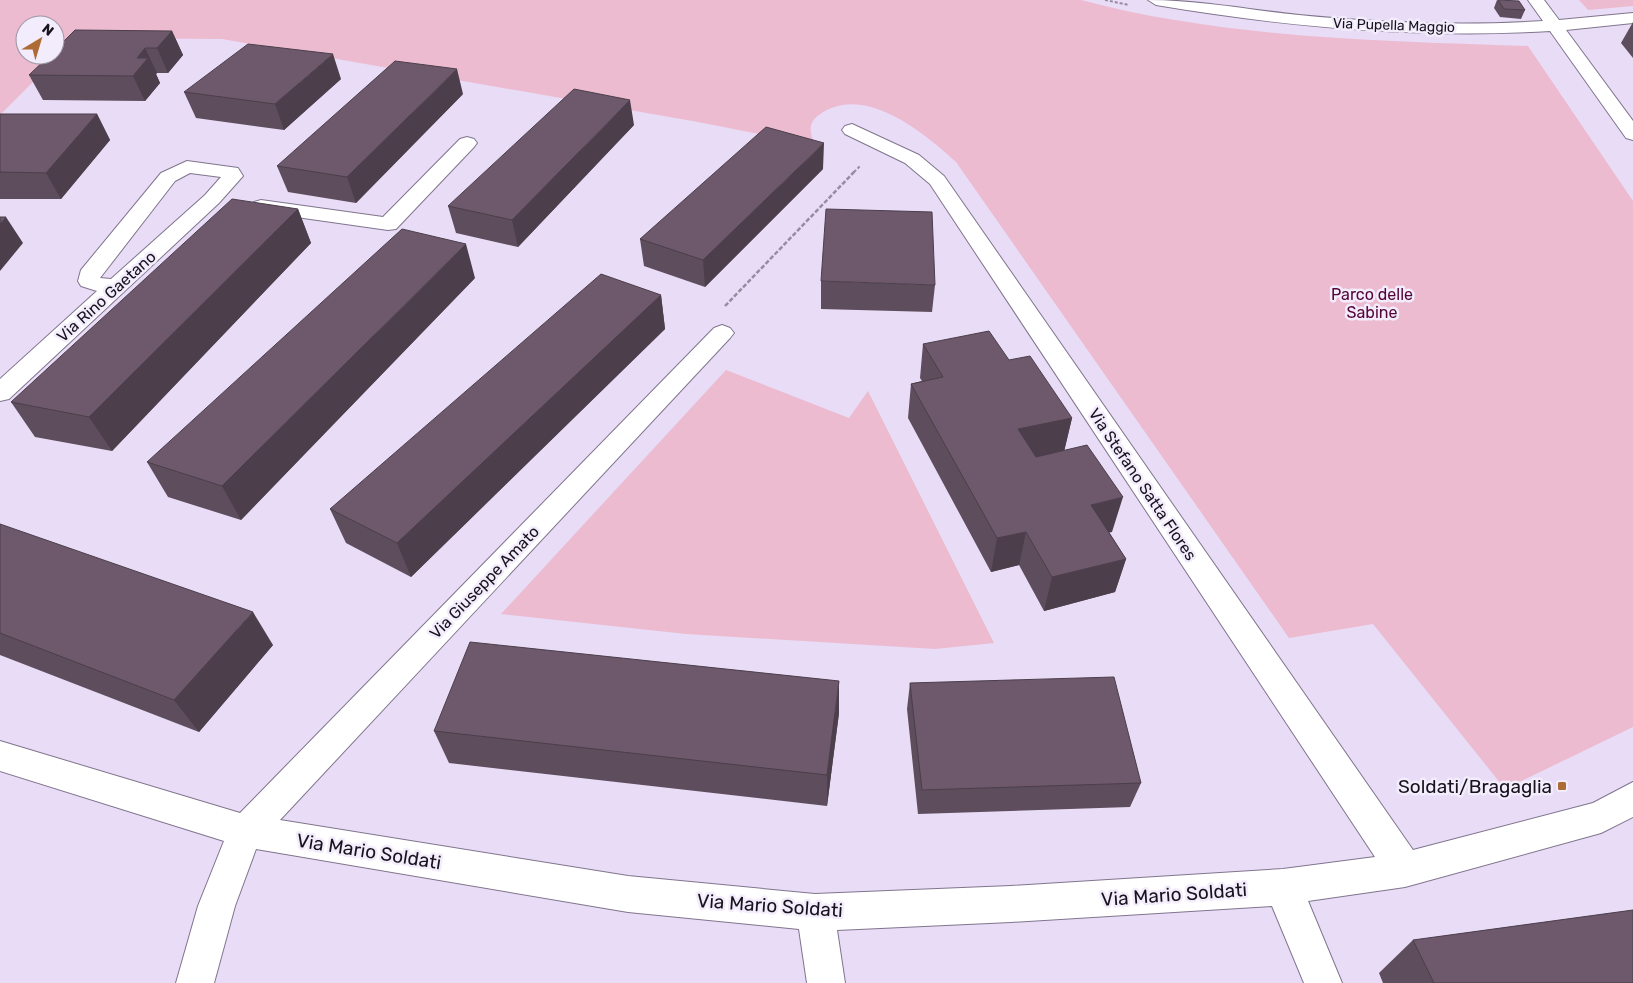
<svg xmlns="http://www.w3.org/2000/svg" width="1633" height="983" font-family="Rubik,sans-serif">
	<rect width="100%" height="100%" fill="#e8dcf7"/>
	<!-- green -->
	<path fill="#ecbbd0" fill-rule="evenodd" d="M 0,0 L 1081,0 C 1223,38 1381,41 1528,46 L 1633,201 L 1633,727 L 1505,789 L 1373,624 L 1289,638 L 956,162 C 924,133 864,82 819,115 C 807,123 810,134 815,145 L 698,122 L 222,39 L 77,38 L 0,115 ZM 25,25 L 55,25 L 55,55 L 25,55 Z
		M 1579,0 L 1633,0 L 1633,6 L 1588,10 Z
		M 726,370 L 849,418 L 868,391 L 994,643 L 935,649 L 686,634 L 501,614 Z"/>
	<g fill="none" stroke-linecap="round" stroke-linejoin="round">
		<defs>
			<path id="minor" d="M 1148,0 C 1199,0 1249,10 1299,15 C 1380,23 1462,26 1543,21 L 1528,0 L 1544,0 L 1559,20 L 1633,13 L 1633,23 L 1566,30 L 1633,121 L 1633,140 L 1626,138 L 1550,31 C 1417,39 1287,27 1156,5 Z
				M 852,124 L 919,155 L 944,176 L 1413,850 L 1593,803 L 1633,782 L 1633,817 L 1601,833 L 1405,887 L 1308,901 L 1342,983 L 1304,983 L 1272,906 L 1011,922 L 837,930 L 845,983 L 807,983 L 799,929 L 628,912 L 256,849 L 235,906 L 214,983 L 176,983 L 198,906 L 224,841 L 0,771 L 0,741 L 240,813 L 714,328 L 722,325 L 730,328 L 734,333 L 730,338 L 280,820 L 628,876 L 815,894 L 1011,886 L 1283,869 L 1375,857 L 930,184 L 905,163 L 845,134 L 842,130 L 845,126 Z
				M 467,137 L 474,139 L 477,143 L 474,147 L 396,229 L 388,230 L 261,212 L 254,210 L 251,206 L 254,202 L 261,200 L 383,217 L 460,139 Z
				M 187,161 L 238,168 L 243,176 L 219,203 L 9,399 L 0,401 L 0,379 L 97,291 L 81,286 L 78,281 L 81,270 L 161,173 ZM 190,173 L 221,177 L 205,195 L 111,279 L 100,278 L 175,181 Z"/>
		</defs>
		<!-- minor casing -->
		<use href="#minor" stroke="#80758d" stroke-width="2"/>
		<!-- path-far1 -->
		<path stroke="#968da1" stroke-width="2" stroke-dasharray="3 2" stroke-linecap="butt" d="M 1105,0 L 1129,5
			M 854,172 L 861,165"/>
		<!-- path -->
		<path stroke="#968da1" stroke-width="2.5" stroke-dasharray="4.5 2" stroke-linecap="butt" d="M 725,306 L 855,171"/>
		<!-- minor -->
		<use href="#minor" fill="#fff" fill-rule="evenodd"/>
	</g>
	<!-- wall -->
	<path fill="#5e4d5c" d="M 1497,0 L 1525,10 L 1521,19 L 1500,17 L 1494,8 Z
		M 1633,22 L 1633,58 L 1621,43 Z
		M 172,31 L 183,55 L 168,73 L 157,73 L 156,74 L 160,83 L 145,101 L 43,100 L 29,75 Z
		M 341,79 L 284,130 L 196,118 L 184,92 Z
		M 463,94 L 356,203 L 288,192 L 277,166 Z
		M 0,114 L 97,114 L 110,140 L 61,199 L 0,199 Z
		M 634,125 L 518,247 L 456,233 L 448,206 Z
		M 823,169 L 705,287 L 644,266 L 640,239 Z
		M 298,209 L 311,243 L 112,451 L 35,437 L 11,402 Z
		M 475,278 L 241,520 L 168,497 L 147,462 Z
		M 821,281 L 935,285 L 932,312 L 821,309 Z
		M 661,295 L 665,329 L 411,577 L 346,543 L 330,509 Z
		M 923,344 L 1009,360 L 1072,418 L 1064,451 L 1112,532 L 1109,532 L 1126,559 L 1115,592 L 1044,611 L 1019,565 L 991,572 L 908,418 L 911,384 L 922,381 L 920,378 Z
		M 0,524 L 273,645 L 199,732 L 0,655 Z
		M 910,683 L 1141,783 L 1130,807 L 918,814 L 907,709 Z
		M 839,713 L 827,806 L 449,763 L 434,731 Z
		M 1413,940 L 1633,983 L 1383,983 L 1379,973 Z"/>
	<!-- shaded-wall -->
	<path fill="#4c3e4b" d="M 172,31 L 183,55 L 168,73 L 157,48 Z
		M 145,48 L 157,73 L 156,74 L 160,83 L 145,101 L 133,76 L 137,58 Z
		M 333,54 L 341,79 L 284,130 L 275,104 Z
		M 457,69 L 463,94 L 356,203 L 347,177 Z
		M 630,100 L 634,125 L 518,247 L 512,220 Z
		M 97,114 L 110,140 L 61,199 L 46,173 Z
		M 824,143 L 823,169 L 705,287 L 703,260 Z
		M 298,209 L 311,243 L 112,451 L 89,417 Z
		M 6,217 L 23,243 L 0,271 L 0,224 Z
		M 466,244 L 475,278 L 241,520 L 222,486 Z
		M 661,295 L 665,329 L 411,577 L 397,543 Z
		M 1072,418 L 1064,452 L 1012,464 L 1018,429 Z
		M 1123,497 L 1112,532 L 1082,539 L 1091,505 Z
		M 1026,532 L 1019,565 L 991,572 L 997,538 Z
		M 1126,559 L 1115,592 L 1044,611 L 1052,577 Z
		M 253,612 L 273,645 L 199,732 L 174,700 Z
		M 839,681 L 839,713 L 827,806 L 827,775 Z"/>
	<!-- building -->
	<path fill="#6d596b" stroke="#4c3e4b" d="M 1498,0 L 1519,1 L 1525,10 L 1504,9 Z
		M 75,30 L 172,31 L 157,48 L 145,48 L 137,58 L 148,58 L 133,76 L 29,75 L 50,55 L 55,55 L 55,50 Z
		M 248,44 L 333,54 L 275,104 L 184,92 Z
		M 395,61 L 457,69 L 347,177 L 277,166 Z
		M 574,89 L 630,100 L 512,220 L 448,206 Z
		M 0,114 L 97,114 L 46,173 L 0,172 Z
		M 766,127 L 824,143 L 703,260 L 640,239 Z
		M 232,199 L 298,209 L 89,417 L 11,402 Z
		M 826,209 L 932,212 L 935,285 L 821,281 Z
		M 0,217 L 6,217 L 0,224 Z
		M 402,229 L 466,244 L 222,486 L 147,462 Z
		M 601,274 L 661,295 L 397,543 L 330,509 Z
		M 989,331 L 1009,360 L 1030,356 L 1072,418 L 1018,429 L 1036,457 L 1087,445 L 1123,497 L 1091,505 L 1126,559 L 1052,577 L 1026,532 L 997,538 L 911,384 L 943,377 L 923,344 Z
		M 0,524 L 253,612 L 174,700 L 0,633 Z
		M 470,642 L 839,681 L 827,775 L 434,731 Z
		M 1114,677 L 1141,783 L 922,790 L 910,683 Z
		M 1633,910 L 1633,983 L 1434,983 L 1413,940 Z"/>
	<!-- markers -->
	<rect fill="#ad6b36" stroke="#f3ecfc" stroke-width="2" x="1557" y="781" width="10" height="10" rx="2.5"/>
	<g text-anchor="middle" stroke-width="5" stroke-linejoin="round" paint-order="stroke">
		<!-- far-street labels -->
		<g font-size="14" fill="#17131c" stroke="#f3ecfc">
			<text transform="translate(1394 25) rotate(2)" y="5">Via Pupella Maggio</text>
		</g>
		<!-- park labels -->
		<g font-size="16" fill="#540435" stroke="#f3ecfc">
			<text x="1372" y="300">Parco delle<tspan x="1372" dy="18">Sabine</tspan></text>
		</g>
		<!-- street labels -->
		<g font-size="16" fill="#17131c" stroke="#f3ecfc">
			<text transform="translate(106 296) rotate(-42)" y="6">Via Rino Gaetano</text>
			<text transform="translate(1143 484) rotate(56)" y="6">Via Stefano Satta Flores</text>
			<text transform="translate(484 582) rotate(-46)" y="6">Via Giuseppe Amato</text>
		</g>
		<!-- near-poi labels -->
		<g font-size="19" fill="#17131c" stroke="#f3ecfc" text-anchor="end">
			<text x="1552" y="793">Soldati/Bragaglia</text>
		</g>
		<!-- near-street labels -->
		<g font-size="19" fill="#17131c" stroke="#f3ecfc">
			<text transform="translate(369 851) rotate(9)" y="7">Via Mario Soldati</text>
			<text transform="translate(1174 894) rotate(-4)" y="7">Via Mario Soldati</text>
			<text transform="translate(770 905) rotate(4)" y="7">Via Mario Soldati</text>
		</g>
	</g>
	<!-- north arrow -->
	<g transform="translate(40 40) rotate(38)"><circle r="24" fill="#f3ecfc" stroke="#9b95a2"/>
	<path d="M0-4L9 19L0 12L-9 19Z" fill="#ad6b36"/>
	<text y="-8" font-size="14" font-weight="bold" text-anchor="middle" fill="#17131c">N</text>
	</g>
</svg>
